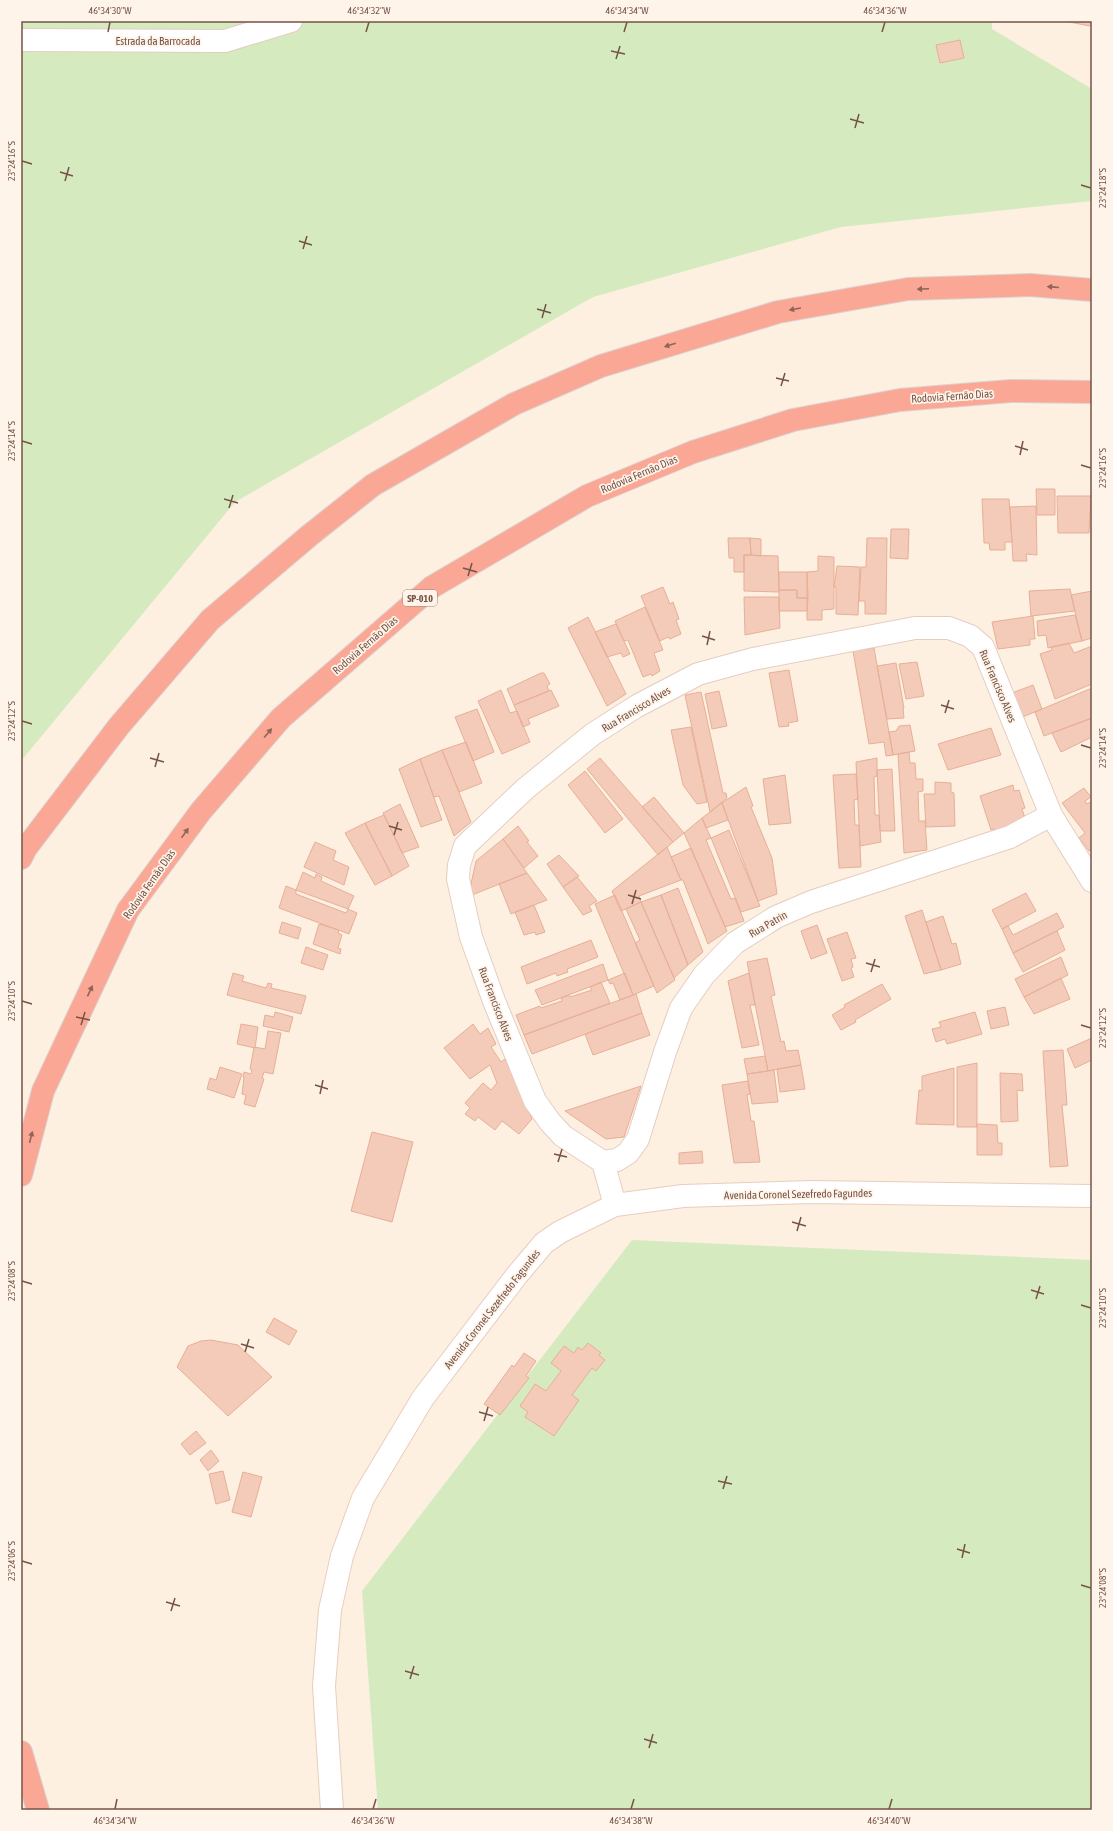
<svg xmlns="http://www.w3.org/2000/svg" width="1113" height="1831" font-family="'Asap Condensed',sans-serif">
	<rect width="100%" height="100%" fill="#fdf0e1"/>
	<!-- green -->
	<path fill="#d5ebbf" d="M 21,21 L 992,21 L 992,29 L 1092,89 L 1092,201 L 841,227 L 593,297 L 235,502 L 21,761 Z
		M 632,1240 L 1092,1260 L 1092,1810 L 378,1810 L 362,1591 Z"/>
	<!-- building -->
	<path fill="#f4cab8" stroke="#e7af97" d="M 1064,21 L 1091,21 L 1090,26 Z
		M 960,40 L 964,58 L 940,63 L 936,45 Z
		M 1036,489 L 1055,489 L 1055,515 L 1037,515 Z
		M 1057,496 L 1091,496 L 1089,533 L 1058,533 Z
		M 982,499 L 1009,499 L 1012,542 L 1005,542 L 1005,550 L 990,550 L 989,543 L 984,543 Z
		M 1036,506 L 1037,555 L 1026,554 L 1027,561 L 1013,561 L 1010,507 Z
		M 891,529 L 909,529 L 908,559 L 890,558 Z
		M 728,538 L 750,538 L 751,555 L 744,555 L 744,572 L 734,572 L 734,558 L 729,558 Z
		M 750,538 L 761,539 L 761,556 L 751,555 Z
		M 867,538 L 887,538 L 886,614 L 865,614 L 865,601 L 859,601 L 861,567 L 866,567 Z
		M 744,555 L 778,556 L 779,592 L 744,591 Z
		M 818,556 L 834,557 L 834,609 L 822,610 L 822,620 L 807,620 L 807,572 L 818,571 Z
		M 837,566 L 860,567 L 858,615 L 836,614 L 836,587 L 834,587 Z
		M 779,572 L 807,572 L 808,598 L 797,598 L 797,590 L 779,590 Z
		M 663,587 L 670,604 L 673,602 L 679,619 L 676,620 L 681,634 L 670,639 L 668,637 L 660,641 L 641,596 Z
		M 1070,589 L 1075,611 L 1031,616 L 1029,591 Z
		M 779,590 L 797,590 L 797,598 L 808,598 L 807,611 L 779,611 Z
		M 1092,591 L 1092,638 L 1082,641 L 1071,595 Z
		M 744,597 L 779,597 L 780,628 L 745,635 Z
		M 645,607 L 663,650 L 654,653 L 660,671 L 652,676 L 651,674 L 643,677 L 628,640 L 624,641 L 615,621 Z
		M 1075,615 L 1082,641 L 1048,648 L 1046,635 L 1038,636 L 1037,621 Z
		M 1033,616 L 1035,639 L 1030,639 L 1030,645 L 998,649 L 992,622 Z
		M 588,617 L 626,694 L 607,706 L 568,628 Z
		M 616,624 L 630,654 L 623,657 L 621,653 L 607,657 L 595,632 Z
		M 1069,643 L 1074,653 L 1092,646 L 1092,684 L 1055,699 L 1040,654 L 1052,650 L 1051,647 Z
		M 874,648 L 893,755 L 886,756 L 884,742 L 869,744 L 853,651 Z
		M 917,662 L 924,696 L 906,699 L 899,664 Z
		M 896,663 L 904,708 L 903,708 L 904,718 L 887,719 L 877,666 Z
		M 789,670 L 798,721 L 788,723 L 789,726 L 779,727 L 769,673 Z
		M 541,673 L 544,673 L 550,684 L 547,686 L 549,691 L 514,705 L 507,689 Z
		M 1033,685 L 1042,709 L 1020,718 L 1012,693 Z
		M 1092,688 L 1092,718 L 1044,736 L 1035,712 Z
		M 501,690 L 510,713 L 517,711 L 530,742 L 502,754 L 478,701 Z
		M 551,690 L 559,706 L 528,719 L 530,724 L 523,727 L 514,705 Z
		M 719,691 L 727,726 L 712,729 L 705,694 Z
		M 701,692 L 723,793 L 726,793 L 727,798 L 710,812 L 685,695 Z
		M 477,709 L 494,752 L 473,761 L 455,717 Z
		M 1092,718 L 1092,737 L 1061,752 L 1052,733 Z
		M 910,725 L 915,751 L 893,755 L 889,732 L 896,731 L 899,726 Z
		M 691,727 L 707,802 L 697,804 L 683,785 L 671,730 Z
		M 991,728 L 1001,755 L 948,770 L 938,744 Z
		M 466,742 L 482,783 L 459,792 L 442,750 Z
		M 442,750 L 471,822 L 454,836 L 439,796 L 434,797 L 420,759 Z
		M 909,752 L 910,763 L 915,763 L 916,779 L 923,779 L 923,791 L 918,792 L 919,821 L 925,821 L 927,850 L 904,853 L 898,754 Z
		M 600,758 L 673,842 L 658,855 L 587,769 Z
		M 877,758 L 877,776 L 874,777 L 875,815 L 879,815 L 881,842 L 860,846 L 856,762 Z
		M 420,759 L 442,820 L 421,827 L 399,769 Z
		M 892,769 L 895,831 L 880,831 L 877,770 Z
		M 585,771 L 623,819 L 605,833 L 568,785 Z
		M 856,774 L 858,799 L 854,800 L 855,825 L 859,825 L 861,867 L 839,868 L 833,775 Z
		M 785,775 L 791,823 L 769,825 L 763,779 Z
		M 935,782 L 951,783 L 951,792 L 954,793 L 955,826 L 926,827 L 924,794 L 935,794 Z
		M 1013,785 L 1014,791 L 1019,790 L 1025,808 L 1022,809 L 1025,818 L 997,835 L 995,829 L 991,830 L 980,796 Z
		M 746,787 L 753,806 L 751,807 L 772,858 L 777,894 L 758,901 L 722,803 Z
		M 1084,788 L 1091,797 L 1085,801 L 1087,804 L 1092,801 L 1092,849 L 1089,851 L 1079,838 L 1085,833 L 1062,803 Z
		M 654,797 L 684,833 L 673,842 L 642,807 Z
		M 722,803 L 728,820 L 706,828 L 702,818 Z
		M 400,804 L 419,847 L 402,853 L 383,813 Z
		M 384,815 L 409,866 L 392,876 L 365,823 Z
		M 702,818 L 711,838 L 706,840 L 731,899 L 735,898 L 744,921 L 725,927 L 684,833 Z
		M 365,823 L 392,876 L 375,885 L 345,833 Z
		M 518,826 L 529,841 L 527,842 L 538,856 L 524,868 L 503,839 Z
		M 729,830 L 760,906 L 741,912 L 711,838 Z
		M 503,839 L 527,873 L 472,895 L 471,884 L 476,861 Z
		M 315,842 L 336,851 L 333,860 L 349,867 L 344,885 L 304,867 Z
		M 667,847 L 681,880 L 639,896 L 641,902 L 621,911 L 612,891 Z
		M 691,848 L 727,931 L 708,944 L 683,880 L 681,880 L 671,857 Z
		M 559,855 L 579,876 L 563,887 L 547,864 Z
		M 303,872 L 315,878 L 316,874 L 322,877 L 321,881 L 354,896 L 348,909 L 296,890 Z
		M 527,873 L 547,900 L 511,914 L 499,884 Z
		M 577,877 L 597,901 L 589,906 L 592,911 L 583,915 L 563,887 Z
		M 286,886 L 296,890 L 296,894 L 346,913 L 348,909 L 357,913 L 349,934 L 279,908 Z
		M 678,888 L 703,952 L 688,965 L 661,895 Z
		M 1026,893 L 1036,911 L 1002,929 L 992,910 Z
		M 615,895 L 654,986 L 633,995 L 595,904 Z
		M 661,895 L 688,965 L 674,978 L 641,902 Z
		M 641,902 L 675,980 L 657,993 L 635,943 L 640,940 L 626,909 Z
		M 534,905 L 545,932 L 536,935 L 535,932 L 524,935 L 515,912 Z
		M 922,910 L 941,970 L 924,974 L 905,916 Z
		M 1057,913 L 1064,927 L 1013,953 L 1002,929 L 1008,926 L 1013,935 Z
		M 943,916 L 952,944 L 956,943 L 961,964 L 941,970 L 926,922 Z
		M 282,922 L 301,928 L 298,939 L 279,933 Z
		M 319,924 L 339,930 L 338,933 L 342,935 L 338,948 L 341,949 L 340,954 L 313,944 Z
		M 817,925 L 827,953 L 811,959 L 801,931 Z
		M 1057,931 L 1065,950 L 1023,972 L 1013,953 Z
		M 847,932 L 856,958 L 851,959 L 853,967 L 851,968 L 854,977 L 842,981 L 827,939 Z
		M 591,940 L 598,957 L 567,969 L 568,972 L 557,976 L 556,973 L 527,984 L 521,967 Z
		M 306,947 L 328,955 L 323,970 L 301,963 Z
		M 1061,957 L 1068,975 L 1024,997 L 1015,979 Z
		M 767,958 L 775,995 L 771,996 L 781,1042 L 784,1041 L 786,1051 L 798,1050 L 801,1065 L 768,1071 L 747,962 Z
		M 603,964 L 608,980 L 542,1005 L 535,990 Z
		M 233,973 L 244,976 L 242,981 L 266,988 L 268,983 L 272,984 L 271,988 L 306,996 L 301,1014 L 227,995 Z
		M 625,973 L 633,995 L 620,1000 L 613,983 L 610,984 L 608,980 Z
		M 749,973 L 755,1005 L 750,1005 L 759,1045 L 742,1048 L 728,981 Z
		M 1061,978 L 1070,999 L 1034,1014 L 1024,997 Z
		M 601,982 L 610,1003 L 524,1035 L 516,1015 L 540,1006 L 541,1008 L 562,1001 L 561,998 L 569,995 L 570,997 L 592,990 L 590,987 Z
		M 882,984 L 891,999 L 855,1020 L 856,1022 L 841,1030 L 832,1015 L 845,1007 L 844,1005 Z
		M 636,994 L 642,1013 L 532,1054 L 524,1035 Z
		M 1005,1007 L 1009,1025 L 991,1029 L 987,1011 Z
		M 275,1012 L 293,1017 L 289,1032 L 263,1026 L 265,1015 L 274,1017 Z
		M 975,1012 L 982,1034 L 947,1044 L 945,1039 L 936,1042 L 932,1029 L 941,1027 L 939,1022 Z
		M 642,1013 L 650,1035 L 593,1055 L 585,1034 Z
		M 241,1024 L 258,1027 L 255,1048 L 237,1044 Z
		M 473,1024 L 480,1034 L 488,1028 L 496,1044 L 491,1047 L 501,1062 L 505,1059 L 532,1119 L 519,1134 L 502,1121 L 495,1130 L 478,1117 L 475,1121 L 465,1114 L 470,1108 L 465,1103 L 483,1083 L 491,1090 L 497,1083 L 490,1065 L 470,1079 L 444,1048 Z
		M 268,1031 L 281,1033 L 273,1074 L 264,1072 L 262,1078 L 264,1079 L 255,1107 L 244,1104 L 246,1095 L 242,1094 L 244,1077 L 243,1077 L 244,1072 L 251,1074 L 252,1070 L 250,1069 L 254,1047 L 265,1049 Z
		M 1092,1038 L 1092,1060 L 1075,1068 L 1067,1049 Z
		M 1063,1050 L 1067,1105 L 1062,1105 L 1068,1166 L 1050,1167 L 1043,1051 Z
		M 765,1056 L 768,1071 L 747,1074 L 744,1059 Z
		M 977,1063 L 977,1127 L 957,1127 L 957,1067 Z
		M 801,1065 L 805,1089 L 780,1092 L 777,1069 Z
		M 220,1067 L 242,1074 L 234,1098 L 207,1089 L 210,1078 L 216,1080 Z
		M 954,1068 L 954,1125 L 916,1124 L 919,1090 L 922,1091 L 922,1076 Z
		M 774,1070 L 778,1102 L 752,1104 L 747,1074 Z
		M 1000,1073 L 1022,1074 L 1023,1091 L 1017,1090 L 1018,1121 L 1001,1122 Z
		M 748,1081 L 750,1094 L 747,1095 L 751,1121 L 754,1121 L 760,1162 L 734,1163 L 722,1085 Z
		M 641,1086 L 624,1137 L 606,1139 L 565,1111 Z
		M 977,1124 L 997,1125 L 998,1143 L 1002,1143 L 1002,1155 L 977,1155 Z
		M 372,1132 L 413,1142 L 392,1222 L 351,1211 Z
		M 702,1151 L 703,1163 L 679,1164 L 679,1153 Z
		M 274,1318 L 297,1331 L 289,1345 L 266,1332 Z
		M 211,1340 L 238,1345 L 272,1377 L 228,1416 L 177,1367 L 188,1346 L 201,1341 Z
		M 588,1343 L 601,1353 L 599,1355 L 605,1360 L 596,1371 L 592,1368 L 572,1395 L 579,1400 L 554,1436 L 525,1417 L 528,1412 L 520,1406 L 535,1384 L 546,1391 L 561,1371 L 551,1363 L 564,1346 L 574,1353 L 578,1347 L 582,1350 Z
		M 524,1353 L 536,1361 L 526,1376 L 529,1378 L 500,1415 L 484,1404 L 512,1365 L 514,1367 Z
		M 196,1431 L 206,1443 L 190,1455 L 181,1444 Z
		M 211,1450 L 219,1461 L 208,1471 L 200,1460 Z
		M 223,1471 L 230,1500 L 216,1504 L 209,1474 Z
		M 243,1472 L 262,1477 L 251,1517 L 232,1512 Z"/>
	<g fill="none" stroke-linecap="round" stroke-linejoin="round">
		<defs>
			<path id="street" d="M 21,40 L 225,41 L 291,21
				M 603,1162 L 617,1160 L 628,1153 L 638,1139 L 665,1052 L 681,1008 L 704,975 L 735,943 L 776,917 L 811,902 L 1010,837 L 1051,815
				M 615,1205 L 603,1162 L 563,1136 L 550,1122 L 535,1101 L 494,1001 L 471,937 L 458,879 L 459,865 L 465,846 L 525,789 L 593,734 L 637,706 L 698,674 L 753,659 L 915,628 L 949,628 L 970,636 L 983,647 L 1051,815 L 1092,881"/>
			<path id="secondary" d="M 332,1810 L 324,1686 L 330,1610 L 342,1556 L 363,1498 L 423,1398 L 517,1275 L 544,1243 L 560,1232 L 615,1205 L 683,1196 L 812,1192 L 1092,1196"/>
			<path id="highway" d="M 21,858 L 26,848 L 119,726 L 210,620 L 310,535 L 373,485 L 514,404 L 601,366 L 778,312 L 908,289 L 1030,285 L 1092,290
				M 21,1175 L 43,1091 L 128,910 L 201,811 L 281,718 L 432,587 L 587,496 L 693,452 L 793,420 L 900,400 L 1011,391 L 1092,392
				M 21,1752 L 38,1810"/>
		</defs>
		<!-- street casing -->
		<use href="#street" stroke="#e4cdc0" stroke-width="24"/>
		<!-- secondary casing -->
		<use href="#secondary" stroke="#e9cdbd" stroke-width="24"/>
		<!-- highway casing -->
		<use href="#highway" stroke="#dbd2cf" stroke-width="24"/>
		<!-- street -->
		<use href="#street" stroke="#fff" stroke-width="22"/>
		<!-- secondary -->
		<use href="#secondary" stroke="#fff" stroke-width="22"/>
		<!-- highway -->
		<use href="#highway" stroke="#faa795" stroke-width="22"/>
	</g>
	<!-- one-way arrows -->
	<defs><path id="oneway-solid" d="M-6-.8H1V-3.2L6.5 0L1 3.2V.8H-6Z"/></defs>
	<g fill="#906457">
		<use href="#oneway-solid" transform="translate(1053 287) rotate(-175)"/>
		<use href="#oneway-solid" transform="translate(923 289) rotate(178)"/>
		<use href="#oneway-solid" transform="translate(795 309) rotate(170)"/>
		<use href="#oneway-solid" transform="translate(670 345) rotate(163)"/>
		<use href="#oneway-solid" transform="translate(268 733) rotate(-50)"/>
		<use href="#oneway-solid" transform="translate(185 833) rotate(-54)"/>
		<use href="#oneway-solid" transform="translate(90 991) rotate(-65)"/>
		<use href="#oneway-solid" transform="translate(31 1137) rotate(-76)"/>
	</g>
	<!-- ticks -->
	<path fill="none" stroke="#765347" stroke-width="1.5" d="M 108,32 L 110,22M 366,32 L 369,22M 624,32 L 627,22M 882,32 L 885,22M 611,51 L 625,54M 616,59 L 620,46M 850,119 L 864,123M 855,128 L 859,114M 22,161 L 32,164M 60,172 L 73,176M 65,181 L 69,167M 1081,185 L 1091,188M 299,241 L 312,245M 303,249 L 307,236M 537,309 L 551,313M 542,318 L 546,304M 776,378 L 789,381M 781,386 L 785,373M 22,441 L 32,444M 1015,446 L 1028,450M 1020,455 L 1023,441M 1081,465 L 1091,468M 224,499 L 238,503M 229,508 L 233,495M 463,568 L 477,572M 468,576 L 472,563M 702,636 L 715,640M 707,645 L 710,631M 941,705 L 954,709M 945,713 L 949,700M 22,721 L 32,724M 1081,745 L 1091,748M 150,758 L 164,762M 155,767 L 159,753M 389,826 L 402,830M 394,835 L 398,822M 628,895 L 641,899M 632,904 L 636,890M 866,963 L 880,967M 871,972 L 875,959M 22,1001 L 32,1004M 76,1017 L 90,1020M 81,1025 L 85,1012M 1081,1025 L 1091,1028M 315,1085 L 328,1089M 320,1094 L 323,1080M 554,1154 L 567,1157M 558,1162 L 562,1149M 792,1222 L 806,1226M 797,1231 L 801,1217M 22,1281 L 32,1284M 1031,1290 L 1044,1294M 1036,1299 L 1040,1286M 1081,1305 L 1091,1308M 241,1344 L 254,1348M 245,1352 L 249,1339M 479,1412 L 493,1416M 484,1421 L 488,1407M 718,1481 L 732,1484M 723,1489 L 727,1476M 957,1549 L 970,1553M 962,1558 L 965,1544M 22,1561 L 32,1564M 1081,1585 L 1091,1588M 166,1602 L 180,1606M 171,1611 L 175,1598M 405,1671 L 419,1675M 410,1679 L 414,1666M 644,1739 L 657,1743M 649,1748 L 653,1734M 115,1809 L 117,1799M 373,1809 L 376,1799M 631,1809 L 634,1799M 889,1809 L 892,1799"/>
	<g text-anchor="middle" stroke-width="3.5" stroke-linejoin="round" paint-order="stroke">
		<!-- shield labels -->
		<rect fill="#fff4e9" stroke="#9f8378" stroke-width="1" x="403" y="590" width="34" height="16" rx="3"/>
		<g font-size="10" font-weight="bold" fill="#765347">
			<text x="420" y="602">SP-010</text>
		</g>
		<!-- street labels -->
		<g font-size="11" fill="#765347" stroke="#fff4e9">
			<text x="158" y="45">Estrada da Barrocada</text>
			<text transform="translate(952 396) rotate(-4)" y="4">Rodovia Fernão Dias</text>
			<text transform="translate(639 474) rotate(-23)" y="4">Rodovia Fernão Dias</text>
			<text transform="translate(365 645) rotate(-41)" y="4">Rodovia Fernão Dias</text>
			<text transform="translate(998 686) rotate(67)" y="4">Rua Francisco Alves</text>
			<text transform="translate(636 709) rotate(-31)" y="4">Rua Francisco Alves</text>
			<text transform="translate(149 884) rotate(-55)" y="4">Rodovia Fernão Dias</text>
			<text transform="translate(768 924) rotate(-30)" y="4">Rua Patrin</text>
			<text transform="translate(496 1004) rotate(69)" y="4">Rua Francisco Alves</text>
			<text transform="translate(798 1194) rotate(-1)" y="4">Avenida Coronel Sezefredo Fagundes</text>
			<text transform="translate(492 1309) rotate(-52)" y="4">Avenida Coronel Sezefredo Fagundes</text>
		</g>
	</g>
	<!-- border -->
	<rect width="1113" height="1831" fill="none" stroke="#fff4e9" stroke-width="44"/>
	<rect x="22" y="22" width="1069" height="1787" fill="none" stroke="#765347" stroke-width="1.5"/>
	<g font-size="10" text-anchor="middle" fill="#765347">
		<text x="110" y="14">46°34'30"W</text>
		<text x="369" y="14">46°34'32"W</text>
		<text x="627" y="14">46°34'34"W</text>
		<text x="885" y="14">46°34'36"W</text>
		<text transform="translate(11 161) rotate(-90)" y="4">23°24'16"S</text>
		<text transform="translate(1102 188) rotate(-90)" y="4">23°24'18"S</text>
		<text transform="translate(11 441) rotate(-90)" y="4">23°24'14"S</text>
		<text transform="translate(1102 468) rotate(-90)" y="4">23°24'16"S</text>
		<text transform="translate(11 721) rotate(-90)" y="4">23°24'12"S</text>
		<text transform="translate(1102 748) rotate(-90)" y="4">23°24'14"S</text>
		<text transform="translate(11 1001) rotate(-90)" y="4">23°24'10"S</text>
		<text transform="translate(1102 1028) rotate(-90)" y="4">23°24'12"S</text>
		<text transform="translate(11 1281) rotate(-90)" y="4">23°24'08"S</text>
		<text transform="translate(1102 1308) rotate(-90)" y="4">23°24'10"S</text>
		<text transform="translate(11 1561) rotate(-90)" y="4">23°24'06"S</text>
		<text transform="translate(1102 1588) rotate(-90)" y="4">23°24'08"S</text>
		<text x="115" y="1824">46°34'34"W</text>
		<text x="373" y="1824">46°34'36"W</text>
		<text x="631" y="1824">46°34'38"W</text>
		<text x="889" y="1824">46°34'40"W</text>
	</g>
</svg>
